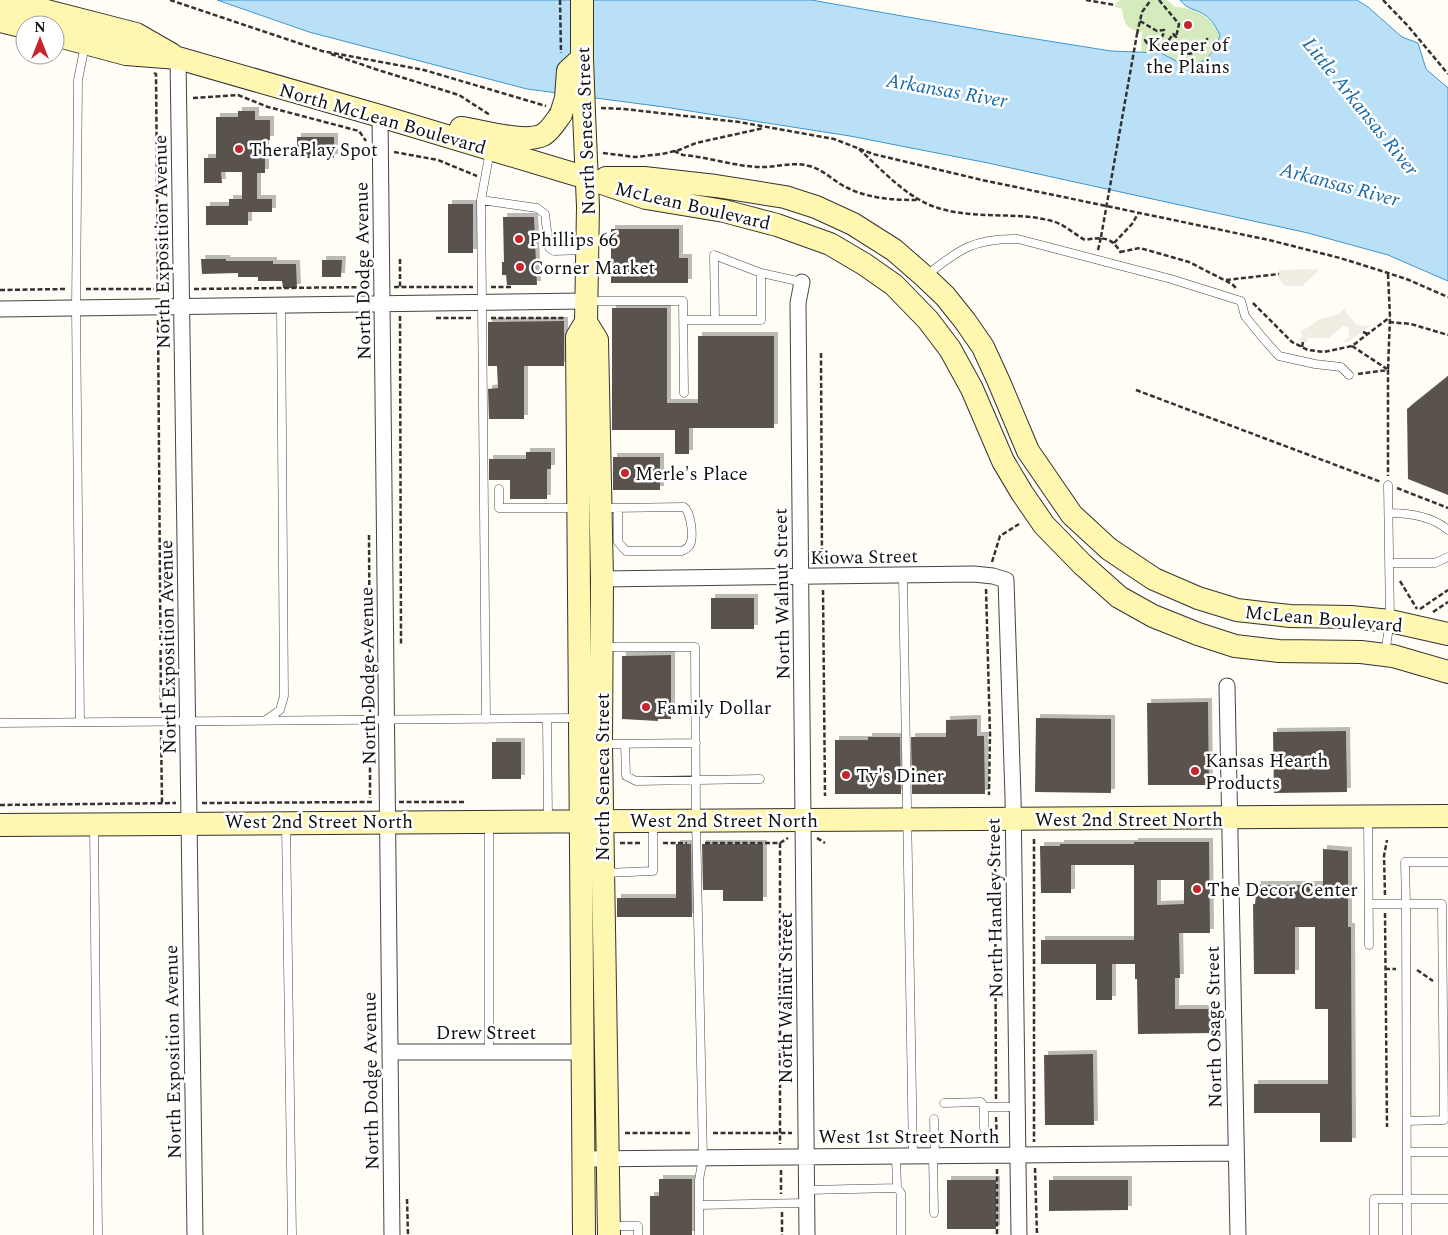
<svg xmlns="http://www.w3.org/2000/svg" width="1448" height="1235" font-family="Spectral,serif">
	<defs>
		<filter id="shadow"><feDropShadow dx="4" dy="-4" stdDeviation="0" flood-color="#0004"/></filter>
	</defs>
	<rect width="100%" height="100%" fill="#fffdf5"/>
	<!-- green -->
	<path fill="#d5ebbd" d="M 1121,0 L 1167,0 L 1175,7 C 1196,8 1210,16 1220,35 C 1214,54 1201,69 1179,63 C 1173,61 1168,56 1161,53 C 1156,51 1148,52 1141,52 L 1142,32 C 1126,29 1124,24 1122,9 L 1115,7 L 1116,3 Z"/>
	<!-- plaza -->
	<path fill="#f1ede2" d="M 1279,270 L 1307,269 L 1319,270 L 1302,286 L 1285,286 L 1278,278 Z
		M 1345,308 L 1348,315 L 1357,325 L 1370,326 L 1348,342 L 1343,342 L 1349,337 L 1349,331 L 1348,327 L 1343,326 L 1329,338 L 1308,338 L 1307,343 L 1298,340 L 1303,336 L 1300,331 L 1307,328 L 1320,319 L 1339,314 Z"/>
	<!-- water -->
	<path fill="#b9e0f7" stroke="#3f96cf" d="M 217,0 L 811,0 L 1011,35 L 1111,51 L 1161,53 L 1178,62 L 1191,65 L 1205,60 L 1216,48 L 1220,35 C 1216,27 1212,20 1205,15 C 1195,8 1189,11 1180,0 L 1357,0 L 1368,7 L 1402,37 L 1418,43 L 1426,69 L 1448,88 L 1448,281 L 1388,255 L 1308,233 L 988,163 L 850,136 L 664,107 L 527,89 L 309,32 Z"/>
	<!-- building -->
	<path fill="#5a524d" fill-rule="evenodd" filter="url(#shadow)" d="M 238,111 L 255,111 L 255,120 L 270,120 L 270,140 L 265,140 L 265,173 L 257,173 L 257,199 L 272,199 L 272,212 L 248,212 L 248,225 L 206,225 L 206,206 L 229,206 L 229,199 L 242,199 L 242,172 L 221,172 L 222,183 L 204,183 L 204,158 L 216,158 L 216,117 L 238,117 Z
		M 297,137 L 334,137 L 334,158 L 297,158 Z
		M 448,204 L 473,204 L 473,253 L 448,253 Z
		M 503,217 L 534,217 L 537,285 L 507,285 L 506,275 L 502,275 L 502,262 L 504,262 Z
		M 611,229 L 679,229 L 679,258 L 688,258 L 688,283 L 611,283 Z
		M 201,259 L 226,259 L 226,261 L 273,261 L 273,264 L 296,264 L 297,288 L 283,288 L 282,281 L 258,281 L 258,277 L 238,277 L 238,273 L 202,274 Z
		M 322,260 L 342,260 L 341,277 L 322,277 Z
		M 612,308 L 667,308 L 667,403 L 698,403 L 698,336 L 774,336 L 774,428 L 689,428 L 689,454 L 675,454 L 675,430 L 612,430 Z
		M 564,321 L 564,366 L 524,366 L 524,419 L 489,419 L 488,389 L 498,388 L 497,366 L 488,366 L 488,322 Z
		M 1448,376 L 1448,495 L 1408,479 L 1407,409 Z
		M 526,452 L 551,452 L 551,469 L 547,469 L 547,499 L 510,499 L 510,480 L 489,480 L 489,459 L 526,459 Z
		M 613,457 L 660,457 L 660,490 L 613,490 Z
		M 711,598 L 754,598 L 754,629 L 711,629 Z
		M 671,655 L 671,719 L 658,719 L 658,721 L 622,719 L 622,656 Z
		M 1208,702 L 1209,785 L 1148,785 L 1147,703 Z
		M 1036,718 L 1111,719 L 1111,793 L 1035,792 Z
		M 977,719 L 977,736 L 984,736 L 985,794 L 912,794 L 911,737 L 946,737 L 946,720 Z
		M 1346,731 L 1347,792 L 1274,793 L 1273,732 Z
		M 868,737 L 900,737 L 901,794 L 835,794 L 835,740 L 868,740 Z
		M 492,742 L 521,742 L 521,779 L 492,779 Z
		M 1134,842 L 1209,842 L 1210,933 L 1179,933 L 1180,978 L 1175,978 L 1175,1009 L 1211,1009 L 1211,1033 L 1138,1034 L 1137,979 L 1135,979 L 1135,964 L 1112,964 L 1112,1000 L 1096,1000 L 1096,964 L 1041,964 L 1041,940 L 1134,940 L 1134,865 L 1071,865 L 1071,893 L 1041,893 L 1040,846 L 1060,846 L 1060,844 L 1134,844 ZM 1157,880 L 1184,880 L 1184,904 L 1157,905 Z
		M 676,844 L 691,844 L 692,917 L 617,917 L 617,898 L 676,898 Z
		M 702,844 L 763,844 L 763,901 L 723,901 L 723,890 L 703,890 Z
		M 1323,849 L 1348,851 L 1348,927 L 1351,927 L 1352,1142 L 1320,1142 L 1320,1113 L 1254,1113 L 1254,1084 L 1328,1084 L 1328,1009 L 1315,1009 L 1315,927 L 1295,927 L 1295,974 L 1254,974 L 1253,904 L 1255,904 L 1257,885 L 1323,885 Z
		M 1093,1054 L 1094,1125 L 1045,1125 L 1044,1055 Z
		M 659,1179 L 692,1179 L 692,1235 L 650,1235 L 650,1196 L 659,1196 Z
		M 947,1180 L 996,1180 L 996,1229 L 947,1229 Z
		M 1049,1180 L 1128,1180 L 1128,1210 L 1049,1211 Z"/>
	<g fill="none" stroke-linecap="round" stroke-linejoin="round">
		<defs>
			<path id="lane" d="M 481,200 L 537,208 L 545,214 L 549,248 L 554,251 L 585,250
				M 761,273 L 802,282
				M 927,275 C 959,249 975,238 1018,239 L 1171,279 L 1241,301 L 1245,316 L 1262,337 L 1279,356 L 1315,364 L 1341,367 L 1349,375
				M 588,301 L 683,301 L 684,393
				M 684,320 L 761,320 L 761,273 L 714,255 L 715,320
				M 499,489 L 499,508 L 576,508
				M 602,508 L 611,508 L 684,507 C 691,513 693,533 691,542 C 690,547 686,549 682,551 L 626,551 L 618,542 L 618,508
				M 1389,513 C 1409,513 1432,516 1448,530
				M 1389,563 L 1435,563 L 1448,557
				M 903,576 L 913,1156
				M 604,647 L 695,647 L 696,820 L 703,1158 L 699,1180 L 699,1235
				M 1385,653 L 1390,621 L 1388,485
				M 486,719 L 481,200 L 490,151
				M 547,719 L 548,819
				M 266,720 L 280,710 L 284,696 L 281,306
				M 80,722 L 76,308 L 78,80 L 85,45
				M 0,723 L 578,718
				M 603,744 L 696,743
				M 625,744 L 626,776 L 636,781 L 760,779
				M 1368,819 L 1369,945
				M 489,824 L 489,1052
				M 286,825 L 292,1235
				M 94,826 L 98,1235
				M 605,873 L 653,871 L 653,822
				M 1369,904 L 1406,904 L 1407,1235
				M 944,1103 L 981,1102 L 984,1107 L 984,1128
				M 984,1107 L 1016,1107
				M 934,1119 L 935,1155
				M 1407,1121 L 1444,1120 L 1442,904 L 1406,904 L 1405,862 L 1448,862
				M 1407,1152 L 1448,1152
				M 933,1155 L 934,1213
				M 896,1156 L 897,1188
				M 807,1190 L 897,1188 L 901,1193 L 901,1235
				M 699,1205 L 807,1203
				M 610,1226 L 638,1226 L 638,1235
				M 1374,1235 L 1374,1199 L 1448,1199"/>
			<path id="street" d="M 178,58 L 195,1235
				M 380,116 L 392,1235
				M 802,282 L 798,303 L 807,1235
				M 0,309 L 586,301
				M 602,579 L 974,574 L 993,576 L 1006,580 L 1013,797 L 1019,1235
				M 1227,686 L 1238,1235
				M 390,1052 L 582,1052
				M 584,1159 L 1236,1153"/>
			<path id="secondary" d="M 4,0 L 136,34 L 171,54
				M 0,21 L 25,27
				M 55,35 L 126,54 L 178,58 L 380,116 L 587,178 L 646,198 L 724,211 L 777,225 L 830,244 L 864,264 L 894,285 L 928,320 L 950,349 L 972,389 L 1003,461 L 1022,493 L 1044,525 L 1082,564 L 1119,597 L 1153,616 L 1198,634 L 1235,646 L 1279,651 L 1361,652 L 1393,656 L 1448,672
				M 584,113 L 588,207 L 586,322 L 577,337 L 584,1235
				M 461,128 C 483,131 524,144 543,135 C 551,130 556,121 561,114
				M 606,178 L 644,178 L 716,186 L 785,197 L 816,207 L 853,224 L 894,250 L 925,277 L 945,296 L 965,321 L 983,347 L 999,382 L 1028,451 L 1072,515 L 1109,549 L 1154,579 L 1198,598 L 1237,610 L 1290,616 L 1351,617 L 1390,621 L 1448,634
				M 586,322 L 597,340 L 602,579 L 601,744 L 609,1235
				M 0,825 C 483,819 965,822 1448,816"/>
		</defs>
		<!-- lane casing -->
		<use href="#lane" stroke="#444" stroke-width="9"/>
		<!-- street casing -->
		<use href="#street" stroke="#444" stroke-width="17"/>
		<!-- secondary casing -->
		<use href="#secondary" stroke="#333" stroke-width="24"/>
		<!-- path -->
		<path stroke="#333" stroke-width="2.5" stroke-dasharray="5 2.5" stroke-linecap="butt" d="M 170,0 L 322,51 L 424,70 L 546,106
			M 1086,0 L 1115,5
			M 1159,0 L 1179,24 L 1176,37
			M 1383,0 L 1408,26 L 1448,74
			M 1140,21 L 1157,31 L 1164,30 L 1163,35 L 1160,39 L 1146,38 L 1145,40 L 1147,43 L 1164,47 L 1173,34 L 1176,37 L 1173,46 C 1188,59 1200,55 1208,37
			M 1137,34 L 1142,12 L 1151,0
			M 331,54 L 378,70 L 459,95 L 490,115
			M 154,73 L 156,74 L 158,294
			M 193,98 L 238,95 L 268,107 L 359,131 L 366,141
			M 601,108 L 624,109 L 739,122 L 834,139 L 873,154 L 982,180 L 1269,240 L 1340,258 L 1388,273 L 1409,280 L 1448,297
			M 859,149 C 882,170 908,199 938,208 C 976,220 1015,211 1052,221 C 1064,224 1074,234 1085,240 C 1102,237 1111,236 1121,253
			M 674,151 L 683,155 C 709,157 733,166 759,167 C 775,168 792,161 809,166 C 822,169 830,178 842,185 C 866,199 893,200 920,200
			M 394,152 L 438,160 L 477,176
			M 603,153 L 635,157 L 662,154 L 679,150 L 696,143 L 764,128
			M 1114,243 L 1132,224 L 1138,214
			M 1098,250 L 1101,237
			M 1120,252 L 1140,248 L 1189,262 L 1232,284 L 1237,289
			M 400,259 L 400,288
			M 1388,274 L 1390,317 L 1388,370
			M 1226,280 L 1279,274
			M 394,287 L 473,287
			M 491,287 L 511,287
			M 86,289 L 168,289
			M 194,289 L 368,287
			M 0,290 L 66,289
			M 1253,303 L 1292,342 L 1308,350 L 1324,352 L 1352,346 L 1390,317
			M 400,316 L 401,645
			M 436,318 L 473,318
			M 491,318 L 566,318
			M 158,320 L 161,712
			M 1389,322 L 1411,324 L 1448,335
			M 1363,332 L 1368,334
			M 1352,346 L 1387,369
			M 1302,347 L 1303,342
			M 821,353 L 822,562
			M 1358,374 L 1388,370 L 1388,476
			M 1136,390 L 1381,482
			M 1397,488 L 1448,508
			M 369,535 L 370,712
			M 992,562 L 1000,536 L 1019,524
			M 1400,581 L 1417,609
			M 986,589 L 990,734 L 989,795
			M 823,590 L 825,796
			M 777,597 L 788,597
			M 1420,609 L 1448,590
			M 1433,612 L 1448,602
			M 161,730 L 162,803
			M 370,730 L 370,798
			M 399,802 L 466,802
			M 202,803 L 374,802
			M 0,805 L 176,803
			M 817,838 L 825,843
			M 1034,839 L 1034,1142
			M 620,843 L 642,843
			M 663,843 L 687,843
			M 705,843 L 780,843 L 788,838
			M 780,843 L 780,1144
			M 1385,895 L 1384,856 L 1387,840
			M 1385,913 L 1387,1127
			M 1385,969 L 1396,969
			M 1417,970 L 1433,981
			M 996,1099 L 995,841 L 1001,838
			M 996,1117 L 997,1141
			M 625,1133 L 692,1133
			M 713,1133 L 792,1133
			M 1035,1168 L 1037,1235
			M 997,1169 L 997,1235
			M 781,1170 L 781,1194
			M 407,1199 L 408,1235
			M 782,1212 L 782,1235"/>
		<!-- lane -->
		<use href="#lane" stroke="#fff" stroke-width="8"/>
		<!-- street -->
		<use href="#street" stroke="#fff" stroke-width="15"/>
		<!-- secondary -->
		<use href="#secondary" stroke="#fff6b0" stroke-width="22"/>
		<defs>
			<path id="secondary-bridge" d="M 582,0 L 582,58 L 584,113
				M 561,114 L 566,98 L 568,71 L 579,61"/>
		</defs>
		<!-- secondary-bridge casing -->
		<use href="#secondary-bridge" stroke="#333" stroke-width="24" stroke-linecap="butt"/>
		<!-- path-bridge -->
		<path stroke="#333" stroke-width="2.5" stroke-dasharray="5 2.5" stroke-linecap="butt" d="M 560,0 L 561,53
			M 1101,237 L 1137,34"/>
		<!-- secondary-bridge -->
		<use href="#secondary-bridge" stroke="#fff6b0" stroke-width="22"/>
	</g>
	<!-- markers -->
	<g fill="#c4262e" stroke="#fff" stroke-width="2">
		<circle cx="1188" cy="25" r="5"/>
		<circle cx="239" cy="149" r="5"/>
		<circle cx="519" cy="239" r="5"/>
		<circle cx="520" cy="267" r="5"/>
		<circle cx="625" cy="473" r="5"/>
		<circle cx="646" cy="707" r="5"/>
		<circle cx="1195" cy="771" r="5"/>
		<circle cx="846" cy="775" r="5"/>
		<circle cx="1197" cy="889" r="5"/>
	</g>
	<g text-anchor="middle" stroke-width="5" stroke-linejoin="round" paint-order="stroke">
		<!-- poi labels -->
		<g font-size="19" fill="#111" stroke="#fff" text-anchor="start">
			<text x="1188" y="51" text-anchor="middle">Keeper of<tspan x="1188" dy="22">the Plains</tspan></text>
			<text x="249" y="156">TheraPlay Spot</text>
			<text x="529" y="246">Phillips 66</text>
			<text x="530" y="274">Corner Market</text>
			<text x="635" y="480">Merle's Place</text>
			<text x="656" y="714">Family Dollar</text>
			<text x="1205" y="767">Kansas Hearth<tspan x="1205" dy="22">Products</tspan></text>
			<text x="856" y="782">Ty's Diner</text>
			<text x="1207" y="896">The Decor Center</text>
		</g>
		<!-- street labels -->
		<g font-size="19" fill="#111" stroke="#fff">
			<text transform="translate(383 118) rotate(16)" y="7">North McLean Boulevard</text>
			<text transform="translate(585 131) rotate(-92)" y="7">North Seneca Street</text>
			<text transform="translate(693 205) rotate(13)" y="7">McLean Boulevard</text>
			<text transform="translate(161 242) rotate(-91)" y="7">North Exposition Avenue</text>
			<text transform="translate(362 271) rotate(-91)" y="7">North Dodge Avenue</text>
			<text transform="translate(864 556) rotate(-1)" y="7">Kiowa Street</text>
			<text transform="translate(781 594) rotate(-91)" y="7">North Walnut Street</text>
			<text transform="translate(1324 618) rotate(5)" y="7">McLean Boulevard</text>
			<text transform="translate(167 647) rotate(-91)" y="7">North Exposition Avenue</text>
			<text transform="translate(367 676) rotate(-91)" y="7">North Dodge Avenue</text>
			<text transform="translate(602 777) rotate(-90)" y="7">North Seneca Street</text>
			<text x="1129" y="826">West 2nd Street North</text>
			<text x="724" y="827">West 2nd Street North</text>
			<text x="319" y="828">West 2nd Street North</text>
			<text transform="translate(994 908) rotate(-91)" y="7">North Handley Street</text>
			<text transform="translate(785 998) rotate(-90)" y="7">North Walnut Street</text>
			<text transform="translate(1213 1027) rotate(-91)" y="7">North Osage Street</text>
			<text x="486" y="1039">Drew Street</text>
			<text transform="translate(172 1052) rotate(-91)" y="7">North Exposition Avenue</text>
			<text transform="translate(370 1081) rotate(-91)" y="7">North Dodge Avenue</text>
			<text x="909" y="1143">West 1st Street North</text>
		</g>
		<!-- water labels -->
		<g font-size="20" font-style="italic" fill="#1768a6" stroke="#fff">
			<text transform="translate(947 90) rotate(10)" y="7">Arkansas River</text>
			<text transform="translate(1361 106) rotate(51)" y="7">Little Arkansas River</text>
			<text transform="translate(1340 184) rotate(15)" y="7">Arkansas River</text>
		</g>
	</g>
	<!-- north arrow -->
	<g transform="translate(40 40)"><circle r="24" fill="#ffffff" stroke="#a0a0a0"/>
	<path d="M0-4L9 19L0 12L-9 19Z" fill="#c4262e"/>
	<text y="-8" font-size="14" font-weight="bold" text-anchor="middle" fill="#111111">N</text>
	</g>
</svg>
